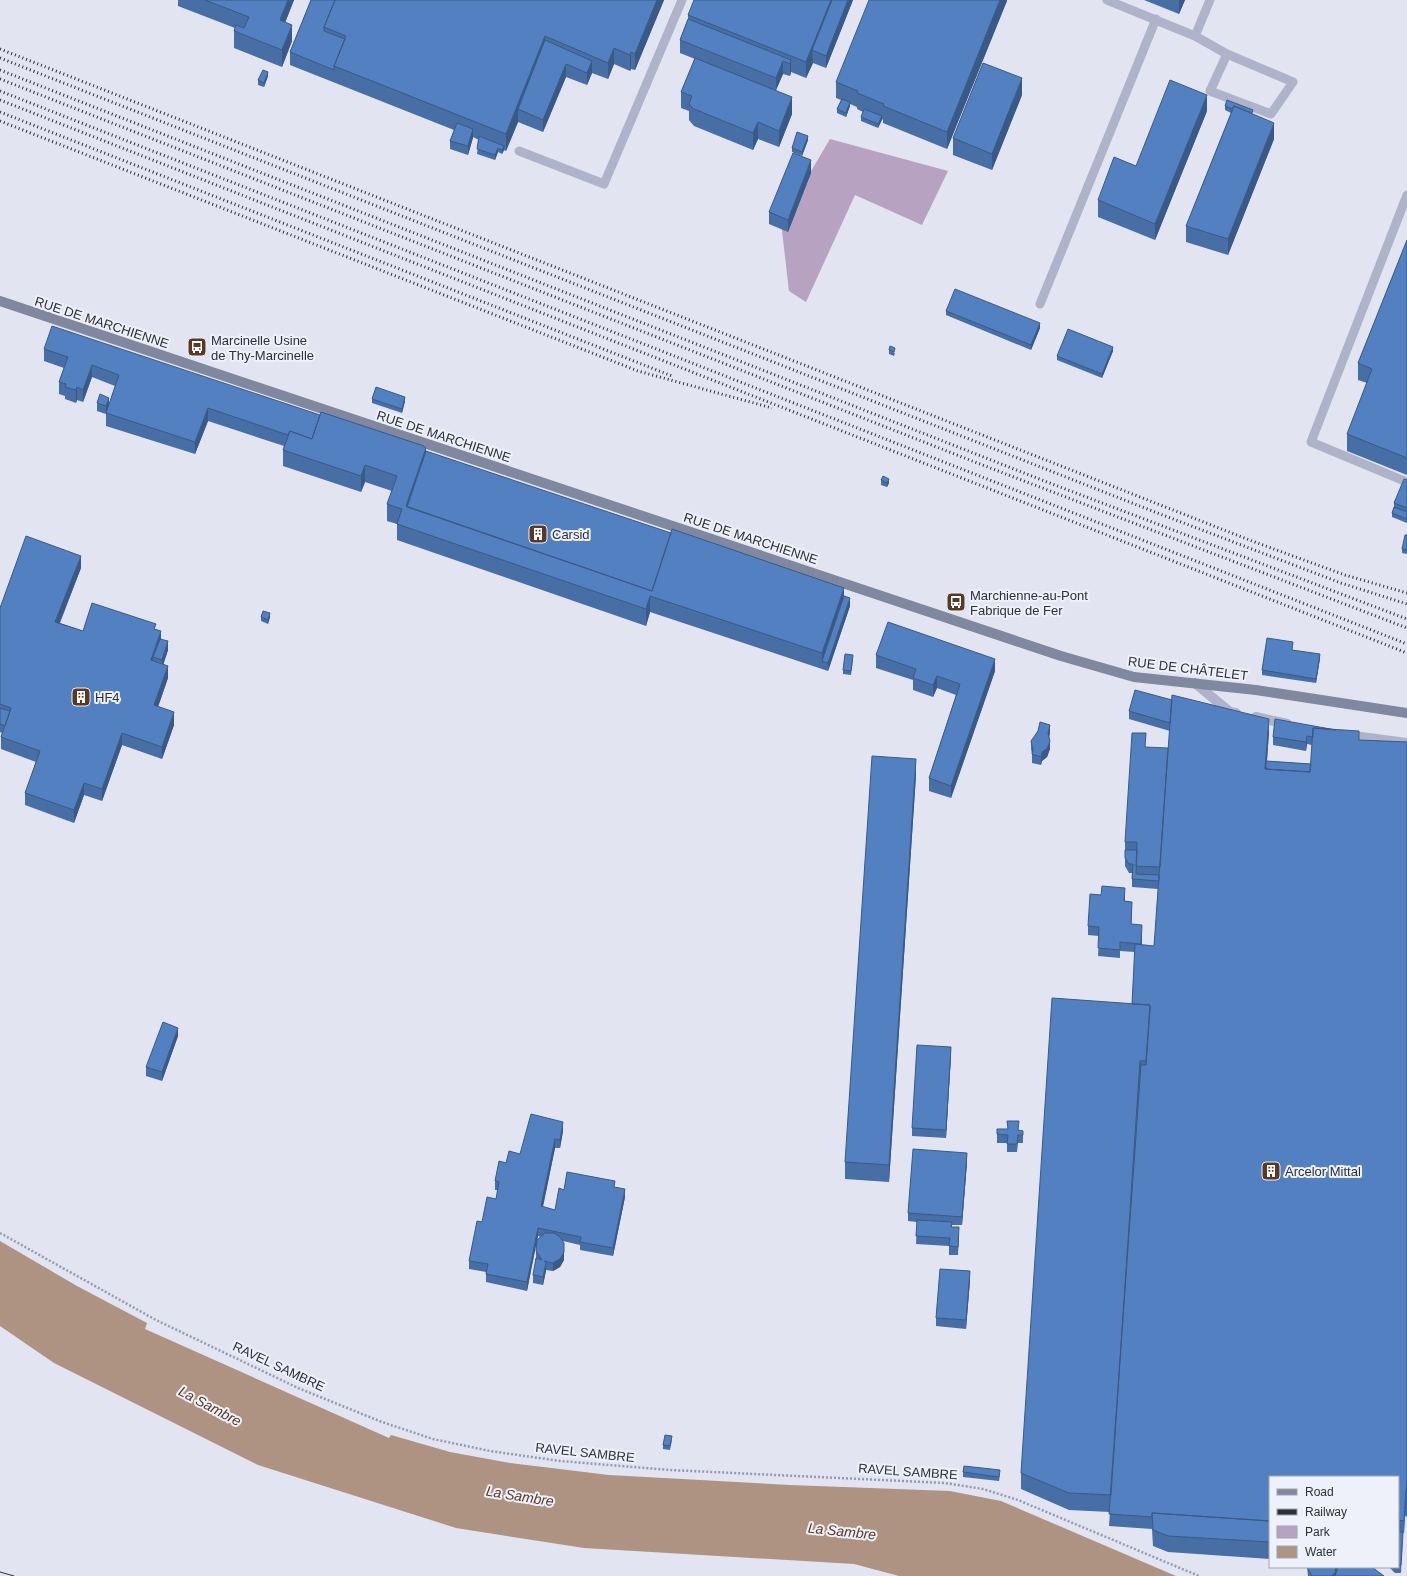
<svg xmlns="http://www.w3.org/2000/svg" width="1407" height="1576" font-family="Arial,sans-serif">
	<rect width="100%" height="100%" fill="#e2e4f2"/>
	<!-- green -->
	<path fill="#b7a2c1" d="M 830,139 L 948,171 L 922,225 L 855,195 L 806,302 L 789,291 L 781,222 Z"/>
	<!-- water -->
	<path fill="#ae9382" d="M 0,1241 L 77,1286 L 147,1323 L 145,1329 L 389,1438 L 391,1435 L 450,1452 L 510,1463 L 609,1475 L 790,1485 L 950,1491 L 1001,1501 L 1176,1576 L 899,1576 L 854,1564 L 584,1548 L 456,1528 L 258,1465 L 54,1363 L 0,1326 Z"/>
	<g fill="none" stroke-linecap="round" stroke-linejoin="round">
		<!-- path -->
		<path stroke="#949bb1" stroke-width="2.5" stroke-dasharray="2 2" stroke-linecap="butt" d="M 0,1233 L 156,1320 L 298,1388 L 382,1422 L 433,1439 L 490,1451 L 560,1461 L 670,1470 L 945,1483 L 983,1489 L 1018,1500 L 1199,1576"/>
		<!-- service -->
		<path stroke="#aeb3ca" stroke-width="9" d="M 1107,0 L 1195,36 L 1227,54 L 1293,82 L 1271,114 L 1210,91 L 1227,54
			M 1195,36 L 1210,0
			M 519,151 L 604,184 L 682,0
			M 1407,195 L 1311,442 L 1407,482
			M 1040,304 L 1156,19"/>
		<!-- minor -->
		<path stroke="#aeb3ca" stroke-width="10" d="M 1195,683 L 1230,712 L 1236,713
			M 1256,717 L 1287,724
			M 1346,735 L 1407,743"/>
		<!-- secondary -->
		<path stroke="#7f889e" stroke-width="10" d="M 0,301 L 1061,656 L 1134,677 L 1256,690 L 1407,713"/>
		<!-- tram -->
		<path stroke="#2c3039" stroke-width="1" d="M 0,1572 L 14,1576"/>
		<!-- rail -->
		<path stroke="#2c3039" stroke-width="3" stroke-dasharray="1 3" stroke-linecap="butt" d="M 0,49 L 1252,541 L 1345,575 L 1407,593
			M 0,58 L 1160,514 L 1341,583 L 1407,604
			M 0,70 L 1047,482 L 1407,619
			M 0,79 L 985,466 L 1407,628
			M 0,91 L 1407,644
			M 0,100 L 1407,653
			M 0,112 L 672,376
			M 0,121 L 638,371 L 772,408"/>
	</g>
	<!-- wall -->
	<path fill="#476ea5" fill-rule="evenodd" d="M 178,0 L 294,0 L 285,22 L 292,41 L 282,67 L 234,48 L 234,31 L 235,28 L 178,6 Z
		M 311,0 L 664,0 L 635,70 L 631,69 L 630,71 L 614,64 L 608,79 L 592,73 L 587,85 L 566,77 L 543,132 L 518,122 L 506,151 L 504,150 L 502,154 L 498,152 L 495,160 L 477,154 L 479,140 L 473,137 L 468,155 L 450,149 L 450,141 L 454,130 L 290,65 L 290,52 Z
		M 853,0 L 826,68 L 813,63 L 806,78 L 791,72 L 790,76 L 783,74 L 776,90 L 792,114 L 779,147 L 758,139 L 753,150 L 694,126 L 689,120 L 689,111 L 681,108 L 681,92 L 695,59 L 680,53 L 680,40 L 688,19 L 688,15 Z
		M 1007,0 L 947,149 L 883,123 L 883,120 L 882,119 L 878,128 L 861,121 L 861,117 L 863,112 L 857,109 L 857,107 L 850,104 L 850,106 L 846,117 L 837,113 L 837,109 L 841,100 L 836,98 L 836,82 Z
		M 1144,0 L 1185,0 L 1179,14 Z
		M 268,76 L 264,87 L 258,85 L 258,80 Z
		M 1022,95 L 992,170 L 953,155 L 953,138 Z
		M 1225,106 L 1253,114 L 1274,139 L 1228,255 L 1186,242 L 1186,226 L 1231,113 L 1225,110 Z
		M 1207,111 L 1155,240 L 1098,217 L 1098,200 L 1136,166 Z
		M 808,140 L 802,156 L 792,152 L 792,148 Z
		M 811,173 L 788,232 L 769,224 L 769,212 Z
		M 1407,240 L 1407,475 L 1347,451 L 1347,434 L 1367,383 L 1358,380 L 1358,363 Z
		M 946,311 L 1040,328 L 1031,350 L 946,315 Z
		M 44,349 L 426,452 L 844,596 L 850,606 L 828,671 L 650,612 L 646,626 L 397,540 L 397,524 L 387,521 L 387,504 L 392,491 L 365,482 L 361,492 L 283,466 L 283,450 L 284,446 L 208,421 L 195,454 L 106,426 L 106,414 L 97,411 L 97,403 L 109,405 L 115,386 L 92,377 L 83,402 L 77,400 L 76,403 L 65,399 L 65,396 L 59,394 L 59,382 L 64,368 L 44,361 Z
		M 889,350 L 895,353 L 894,356 L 889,354 Z
		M 1113,351 L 1102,378 L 1057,360 L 1057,356 Z
		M 372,399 L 405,401 L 402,413 L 372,403 Z
		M 881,480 L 889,483 L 887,487 L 881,485 Z
		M 1407,480 L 1407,523 L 1392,517 L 1392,513 L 1394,507 L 1394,503 Z
		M 1407,535 L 1407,554 L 1402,553 L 1402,549 Z
		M 81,568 L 60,623 L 83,631 L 156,630 L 168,650 L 163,664 L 168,678 L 158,707 L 174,725 L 162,759 L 122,745 L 102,801 L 84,795 L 74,823 L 25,805 L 25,793 L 36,762 L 1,749 L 1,737 L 2,733 L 0,732 L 0,608 Z
		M 261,617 L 270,617 L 268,624 L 261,621 Z
		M 1293,650 L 1320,658 L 1316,683 L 1262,675 L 1262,670 Z
		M 876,655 L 995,671 L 951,798 L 929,791 L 929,778 L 956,695 L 937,688 L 933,697 L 913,690 L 913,680 L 876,668 Z
		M 853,659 L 851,675 L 843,674 L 843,670 Z
		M 1129,711 L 1269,732 L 1267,761 L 1311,764 L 1312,745 L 1307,744 L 1306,751 L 1273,745 L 1273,737 L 1359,733 L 1359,740 L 1407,742 L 1407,1517 L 1405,1516 L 1404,1533 L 1403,1533 L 1401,1573 L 1395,1573 L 1389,1567 L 1398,1567 L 1398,1477 L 1270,1477 L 1270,1559 L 1168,1552 L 1153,1546 L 1152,1529 L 1109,1526 L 1110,1512 L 1069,1510 L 1021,1489 L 1021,1473 L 1132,1004 L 1135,952 L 1120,951 L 1120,958 L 1098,956 L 1099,936 L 1088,935 L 1088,926 L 1125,896 L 1125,901 L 1132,910 L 1131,924 L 1142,933 L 1142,945 L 1154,946 L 1158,889 L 1132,887 L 1132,873 L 1129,873 L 1125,866 L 1125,842 L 1146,747 L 1168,754 L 1170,731 L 1129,719 Z
		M 1050,733 L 1049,737 L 1050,749 L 1047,757 L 1042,761 L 1041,765 L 1032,763 L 1032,754 L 1031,749 L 1031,741 Z
		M 916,775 L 889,1182 L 845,1179 L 845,1162 Z
		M 178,1036 L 162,1081 L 146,1076 L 146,1067 Z
		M 951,1055 L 946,1138 L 912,1136 L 912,1128 Z
		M 1019,1130 L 1023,1131 L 1023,1143 L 1018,1143 L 1017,1152 L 1007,1152 L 1007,1143 L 997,1143 L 997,1134 Z
		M 563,1131 L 560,1148 L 555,1148 L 543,1207 L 555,1210 L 564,1190 L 615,1187 L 625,1197 L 613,1256 L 580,1250 L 580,1245 L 563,1241 L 564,1260 L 560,1267 L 553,1271 L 546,1270 L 543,1285 L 533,1283 L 533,1275 L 536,1260 L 536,1243 L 527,1291 L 486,1282 L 486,1272 L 469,1269 L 469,1261 L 482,1222 L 496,1199 L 498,1190 L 495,1190 L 495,1181 L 506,1163 L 520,1154 ZM 538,1236 L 541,1237 L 537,1240 Z
		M 967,1162 L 962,1225 L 952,1225 L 952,1227 L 959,1236 L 958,1255 L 949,1255 L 949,1246 L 916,1244 L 917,1222 L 908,1221 L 908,1213 Z
		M 970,1280 L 966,1329 L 936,1326 L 936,1318 Z
		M 672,1440 L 670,1450 L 663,1449 L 663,1445 Z
		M 963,1472 L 1000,1474 L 999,1481 L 963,1477 Z
		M 1307,1567 L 1337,1567 L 1337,1570 L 1384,1576 L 1308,1576 Z"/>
	<!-- shaded-wall -->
	<path fill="#395a86" d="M 288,0 L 294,0 L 280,36 L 280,20 Z
		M 657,0 L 664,0 L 635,70 L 635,54 Z
		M 831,0 L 838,0 L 812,50 L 813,63 L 806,78 L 806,62 Z
		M 848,0 L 853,0 L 826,68 L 826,56 Z
		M 1000,0 L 1007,0 L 1007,1 L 947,149 L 947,132 Z
		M 1179,0 L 1185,0 L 1179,14 Z
		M 292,25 L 292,41 L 282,67 L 282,50 Z
		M 545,36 L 545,53 L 518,109 L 518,122 L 506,151 L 506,134 Z
		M 614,48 L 614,64 L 608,79 L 608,63 Z
		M 631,52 L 631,69 L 630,71 L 630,55 Z
		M 791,60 L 791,72 L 790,76 L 790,64 Z
		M 592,61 L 592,73 L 587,85 L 587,73 Z
		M 783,61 L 783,74 L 776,90 L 776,78 Z
		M 566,64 L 566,77 L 543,132 L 543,120 Z
		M 268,72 L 268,76 L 264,87 L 264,83 Z
		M 1022,78 L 1022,95 L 992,170 L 992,154 Z
		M 1207,95 L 1207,111 L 1155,240 L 1155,224 Z
		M 792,97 L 792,114 L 779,147 L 779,131 Z
		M 850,102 L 850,106 L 846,117 L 846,113 Z
		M 882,116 L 882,120 L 878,128 L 878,124 Z
		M 758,122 L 758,139 L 753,150 L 753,133 Z
		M 1274,123 L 1274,139 L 1228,255 L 1228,239 Z
		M 473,129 L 473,138 L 468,155 L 468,146 Z
		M 808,136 L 808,140 L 802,156 L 802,152 Z
		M 504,146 L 504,150 L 502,154 L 502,150 Z
		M 498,148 L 498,152 L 495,160 L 495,155 Z
		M 811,160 L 811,173 L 788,232 L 788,220 Z
		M 1040,323 L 1040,328 L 1031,350 L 1031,345 Z
		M 1113,347 L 1113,351 L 1102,378 L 1102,374 Z
		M 92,365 L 92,377 L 83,402 L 83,390 Z
		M 77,387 L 77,400 L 76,403 L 76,390 Z
		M 405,397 L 405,401 L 402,413 L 402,409 Z
		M 109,398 L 109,406 L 106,414 L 106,406 Z
		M 208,408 L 208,421 L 195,454 L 195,442 Z
		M 426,448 L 426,464 L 409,512 L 406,506 Z
		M 365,465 L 365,482 L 361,492 L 361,476 Z
		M 889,479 L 889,483 L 887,487 L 887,483 Z
		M 81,556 L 81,568 L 55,634 L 55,622 Z
		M 844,588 L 844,604 L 822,661 L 822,653 Z
		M 650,596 L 650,612 L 646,626 L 646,609 Z
		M 850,598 L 850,606 L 828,671 L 828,663 Z
		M 270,613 L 270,617 L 268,624 L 268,620 Z
		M 161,631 L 161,644 L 153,657 L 153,665 L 151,660 Z
		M 168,641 L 168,650 L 162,669 L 162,660 Z
		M 1320,654 L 1320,658 L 1316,683 L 1316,679 Z
		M 995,659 L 995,671 L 951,798 L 951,786 Z
		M 168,666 L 168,678 L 154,718 L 154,705 Z
		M 937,676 L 937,688 L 933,697 L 933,685 Z
		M 174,712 L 174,725 L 162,759 L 162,747 Z
		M 1269,719 L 1269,732 L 1266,773 L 1265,769 Z
		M 1050,725 L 1050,733 L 1048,741 L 1048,733 Z
		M 122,733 L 122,745 L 102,801 L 102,789 Z
		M 1307,736 L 1307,744 L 1306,751 L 1306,742 Z
		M 1050,741 L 1050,749 L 1047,757 L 1042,761 L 1041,765 L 1041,757 L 1042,752 Z
		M 916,759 L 916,775 L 889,1182 L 889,1165 Z
		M 84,783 L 84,795 L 74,823 L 74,810 Z
		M 1132,902 L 1132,910 L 1131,933 L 1131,924 Z
		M 178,1028 L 178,1036 L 162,1081 L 162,1072 Z
		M 951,1047 L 951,1055 L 946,1138 L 946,1130 Z
		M 563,1122 L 563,1131 L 560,1148 L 560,1140 Z
		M 555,1139 L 555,1148 L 541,1215 L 541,1206 Z
		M 967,1153 L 967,1162 L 962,1225 L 962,1217 Z
		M 625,1189 L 625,1197 L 613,1256 L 613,1248 Z
		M 538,1228 L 538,1236 L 527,1291 L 527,1282 Z
		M 564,1243 L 564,1260 L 560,1267 L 553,1271 L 553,1263 Z
		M 546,1263 L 546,1271 L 543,1285 L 543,1277 Z
		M 970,1271 L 970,1280 L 966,1329 L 966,1320 Z
		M 1407,1480 L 1407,1493 L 1405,1508 L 1404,1533 L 1404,1521 Z
		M 1336,1567 L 1337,1567 L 1337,1571 L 1336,1576 L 1331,1576 Z"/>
	<!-- building -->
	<path fill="#5280c0" stroke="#395a86" d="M 205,0 L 288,0 L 280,20 L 292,25 L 282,50 L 234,31 L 236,25 L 244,28 L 249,17 Z
		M 311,0 L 335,0 L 324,27 L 324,31 L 345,39 L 334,66 L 334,70 L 290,52 Z
		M 335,0 L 657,0 L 635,54 L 631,52 L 630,55 L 614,48 L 608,63 L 545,36 L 506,134 L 334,66 L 346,36 L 324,27 Z
		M 694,0 L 831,0 L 806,62 L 688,15 Z
		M 832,0 L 848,0 L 826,56 L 812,50 Z
		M 869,0 L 1000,0 L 947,132 L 883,106 L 884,104 L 857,93 L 858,91 L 836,82 Z
		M 688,19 L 791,60 L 790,64 L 783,61 L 776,78 L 680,40 Z
		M 545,40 L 592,61 L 587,73 L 566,64 L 543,120 L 518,109 Z
		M 695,58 L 792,97 L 779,131 L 758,122 L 753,133 L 694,109 L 689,104 L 692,96 L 681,92 Z
		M 983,63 L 1022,78 L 992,154 L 953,138 Z
		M 263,70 L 268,72 L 264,83 L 258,80 Z
		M 1170,80 L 1207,95 L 1155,224 L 1098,200 L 1114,157 L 1136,166 Z
		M 842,99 L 850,102 L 846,113 L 837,109 Z
		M 1227,100 L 1253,110 L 1252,113 L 1234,106 L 1232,109 L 1225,106 Z
		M 1234,106 L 1274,123 L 1228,239 L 1186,226 Z
		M 864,109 L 882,116 L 878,124 L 861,117 Z
		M 457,123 L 473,129 L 468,146 L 450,141 Z
		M 797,132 L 808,136 L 802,152 L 792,148 Z
		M 479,136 L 504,146 L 502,150 L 498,148 L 495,155 L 477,149 Z
		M 793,153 L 811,160 L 788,220 L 769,212 Z
		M 1407,240 L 1407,458 L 1347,434 L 1372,369 L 1358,363 Z
		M 955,289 L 1040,323 L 1031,345 L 946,311 Z
		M 52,326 L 320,415 L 312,439 L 290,431 L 288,435 L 208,408 L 195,442 L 106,413 L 119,375 L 92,365 L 83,390 L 77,387 L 76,390 L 65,387 L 66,384 L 59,382 L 68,357 L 44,349 Z
		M 1068,329 L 1113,347 L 1102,374 L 1057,356 Z
		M 890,346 L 895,348 L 894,352 L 889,350 Z
		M 376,387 L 405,397 L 402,409 L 372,399 Z
		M 100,394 L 109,398 L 106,406 L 97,403 Z
		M 321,412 L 424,446 L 426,448 L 406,506 L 652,591 L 672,529 L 844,588 L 822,653 L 650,596 L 646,609 L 397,524 L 402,509 L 387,504 L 397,476 L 365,465 L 361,476 L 283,450 L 290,431 L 312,439 Z
		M 426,451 L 671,533 L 652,591 L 407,507 Z
		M 883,476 L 889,479 L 887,483 L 881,480 Z
		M 1404,479 L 1407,480 L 1407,508 L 1394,503 Z
		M 1394,507 L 1407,512 L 1407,519 L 1392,513 Z
		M 1405,535 L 1407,535 L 1407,550 L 1402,549 Z
		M 26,536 L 81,556 L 55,622 L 83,631 L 92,603 L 156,624 L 154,629 L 161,631 L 151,660 L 168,666 L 154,705 L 174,712 L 162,747 L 122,733 L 102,789 L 84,783 L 74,810 L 25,793 L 40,751 L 1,737 L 11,708 L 0,704 L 0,608 Z
		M 844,596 L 850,598 L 828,663 L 822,661 Z
		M 263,611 L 270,613 L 268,620 L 261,617 Z
		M 888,622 L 995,659 L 951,786 L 929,778 L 960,684 L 937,676 L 933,685 L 913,678 L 916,669 L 876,655 Z
		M 1267,638 L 1293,642 L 1292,650 L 1320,654 L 1316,679 L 1262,670 Z
		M 160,639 L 168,641 L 162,660 L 153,657 Z
		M 845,654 L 853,655 L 851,671 L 843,670 Z
		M 1135,690 L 1172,700 L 1170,723 L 1129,711 Z
		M 1172,695 L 1269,719 L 1265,769 L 1310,772 L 1313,728 L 1359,731 L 1359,740 L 1407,742 L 1407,1480 L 1404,1521 L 1398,1520 L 1398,1477 L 1270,1477 L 1270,1521 L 1152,1513 L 1152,1517 L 1109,1514 L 1141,1065 L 1146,1065 L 1150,1009 L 1150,1005 L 1132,1004 L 1135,944 L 1154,946 Z
		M 0,708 L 10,711 L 5,726 L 0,724 Z
		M 1275,719 L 1336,730 L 1313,728 L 1313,737 L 1307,736 L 1306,742 L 1273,737 Z
		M 1040,722 L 1050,725 L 1048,733 L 1050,741 L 1047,749 L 1042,752 L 1041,757 L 1032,754 L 1033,750 L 1031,741 L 1038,731 Z
		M 1132,733 L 1146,733 L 1145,747 L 1168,748 L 1160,867 L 1136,866 L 1137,842 L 1125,842 Z
		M 872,756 L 916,759 L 889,1165 L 845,1162 Z
		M 1266,761 L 1311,764 L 1310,772 L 1266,769 Z
		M 1125,850 L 1137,850 L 1136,874 L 1159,875 L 1159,881 L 1132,879 L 1133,864 L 1129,864 L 1125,858 Z
		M 1102,886 L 1125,888 L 1124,901 L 1132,902 L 1131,924 L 1142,925 L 1141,944 L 1120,942 L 1120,950 L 1098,948 L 1099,927 L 1088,926 L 1090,894 L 1101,895 Z
		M 1052,998 L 1150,1005 L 1146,1061 L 1140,1061 L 1111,1495 L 1069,1493 L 1021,1473 Z
		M 163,1022 L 178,1028 L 162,1072 L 146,1067 Z
		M 917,1045 L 951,1047 L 946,1130 L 912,1128 Z
		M 531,1114 L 563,1122 L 560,1140 L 555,1139 L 541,1206 L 555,1210 L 559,1188 L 564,1190 L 567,1172 L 615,1181 L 614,1187 L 625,1189 L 613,1248 L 580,1242 L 581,1237 L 538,1228 L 527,1282 L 486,1274 L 488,1264 L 469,1261 L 477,1221 L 482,1222 L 487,1197 L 496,1199 L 499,1182 L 495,1181 L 499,1161 L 506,1163 L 509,1151 L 520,1154 Z
		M 1007,1121 L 1019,1121 L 1018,1130 L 1023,1131 L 1023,1135 L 1018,1135 L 1017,1144 L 1007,1144 L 1008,1135 L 997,1134 L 997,1129 L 1008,1129 Z
		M 913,1149 L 967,1153 L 962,1217 L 908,1213 Z
		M 917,1220 L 952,1222 L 951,1227 L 959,1227 L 958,1247 L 949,1246 L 950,1238 L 916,1236 Z
		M 545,1233 L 554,1233 L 560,1237 L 564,1243 L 564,1252 L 560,1259 L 553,1263 L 544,1261 L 546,1263 L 543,1277 L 533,1275 L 536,1258 L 542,1260 L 536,1251 L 537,1240 Z
		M 940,1269 L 970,1271 L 966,1320 L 936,1318 Z
		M 665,1435 L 672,1436 L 670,1446 L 663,1445 Z
		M 964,1466 L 1000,1470 L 999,1477 L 963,1472 Z
		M 1406,1491 L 1407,1491 L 1407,1509 L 1405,1508 Z
		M 1152,1513 L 1270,1521 L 1270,1542 L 1168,1536 L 1153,1530 Z
		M 1398,1532 L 1403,1532 L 1401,1565 L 1398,1565 Z
		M 1307,1567 L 1336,1567 L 1335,1573 L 1331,1576 L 1312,1576 Z
		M 1338,1567 L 1372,1567 L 1384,1576 L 1335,1576 Z"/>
	<!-- icons -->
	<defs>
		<symbol id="bus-square" viewBox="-11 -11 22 22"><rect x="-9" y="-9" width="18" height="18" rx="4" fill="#593923" stroke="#eef0fa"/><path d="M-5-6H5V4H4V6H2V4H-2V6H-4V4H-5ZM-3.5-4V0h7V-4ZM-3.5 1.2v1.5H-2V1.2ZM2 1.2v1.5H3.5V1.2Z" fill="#fff"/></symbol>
		<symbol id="building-square" viewBox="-11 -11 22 22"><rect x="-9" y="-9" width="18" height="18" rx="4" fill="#593923" stroke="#eef0fa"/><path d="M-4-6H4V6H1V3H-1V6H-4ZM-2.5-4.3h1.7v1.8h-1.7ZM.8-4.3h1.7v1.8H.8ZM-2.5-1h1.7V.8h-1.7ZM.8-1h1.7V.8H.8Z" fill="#fff"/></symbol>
	</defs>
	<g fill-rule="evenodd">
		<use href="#bus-square" x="186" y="336" width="22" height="22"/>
		<use href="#building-square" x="527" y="523" width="22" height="22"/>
		<use href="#bus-square" x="945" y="591" width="22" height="22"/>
		<use href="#building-square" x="70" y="686" width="22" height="22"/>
		<use href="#building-square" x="1260" y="1160" width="22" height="22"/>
	</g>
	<g text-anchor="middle" stroke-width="4" stroke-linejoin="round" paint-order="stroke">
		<!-- street labels -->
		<g font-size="13" fill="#2c3039" stroke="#eef0fa">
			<text transform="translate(102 322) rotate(18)" y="5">RUE DE MARCHIENNE</text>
			<text transform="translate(444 436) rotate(18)" y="5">RUE DE MARCHIENNE</text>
			<text transform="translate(751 538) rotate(18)" y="5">RUE DE MARCHIENNE</text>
			<text transform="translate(1188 668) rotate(7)" y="5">RUE DE CHÂTELET</text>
			<text transform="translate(279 1366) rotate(25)" y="5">RAVEL SAMBRE</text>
			<text transform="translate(585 1452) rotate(6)" y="5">RAVEL SAMBRE</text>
			<text transform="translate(908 1471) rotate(4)" y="5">RAVEL SAMBRE</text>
		</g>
		<!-- poi labels -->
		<g font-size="13" fill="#2c3039" stroke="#eef0fa" text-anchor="start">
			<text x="211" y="345">Marcinelle Usine<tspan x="211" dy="15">de Thy-Marcinelle</tspan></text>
			<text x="552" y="539">Carsid</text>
			<text x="970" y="600">Marchienne-au-Pont<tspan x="970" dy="15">Fabrique de Fer</tspan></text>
			<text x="95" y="702">HF4</text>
			<text x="1285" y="1176">Arcelor Mittal</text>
		</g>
		<!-- water labels -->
		<g font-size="14" font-style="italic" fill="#593923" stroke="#eef0fa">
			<text transform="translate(210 1406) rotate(28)" y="5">La Sambre</text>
			<text transform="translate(520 1496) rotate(9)" y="5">La Sambre</text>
			<text transform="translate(842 1531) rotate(6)" y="5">La Sambre</text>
		</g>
	</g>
	<!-- legend -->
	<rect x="1269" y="1476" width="130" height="92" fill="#eef0fa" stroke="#a0a3ad"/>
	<rect x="1277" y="1489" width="20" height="6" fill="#7f889e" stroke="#a0a3ad"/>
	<text x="1305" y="1496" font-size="12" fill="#2c3039">Road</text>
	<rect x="1277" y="1509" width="20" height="6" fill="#2c3039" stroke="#a0a3ad"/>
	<text x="1305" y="1516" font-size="12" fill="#2c3039">Railway</text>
	<rect x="1277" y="1526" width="20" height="12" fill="#b7a2c1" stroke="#a0a3ad"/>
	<text x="1305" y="1536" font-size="12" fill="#2c3039">Park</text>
	<rect x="1277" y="1546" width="20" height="12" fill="#ae9382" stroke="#a0a3ad"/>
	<text x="1305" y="1556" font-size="12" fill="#2c3039">Water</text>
</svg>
